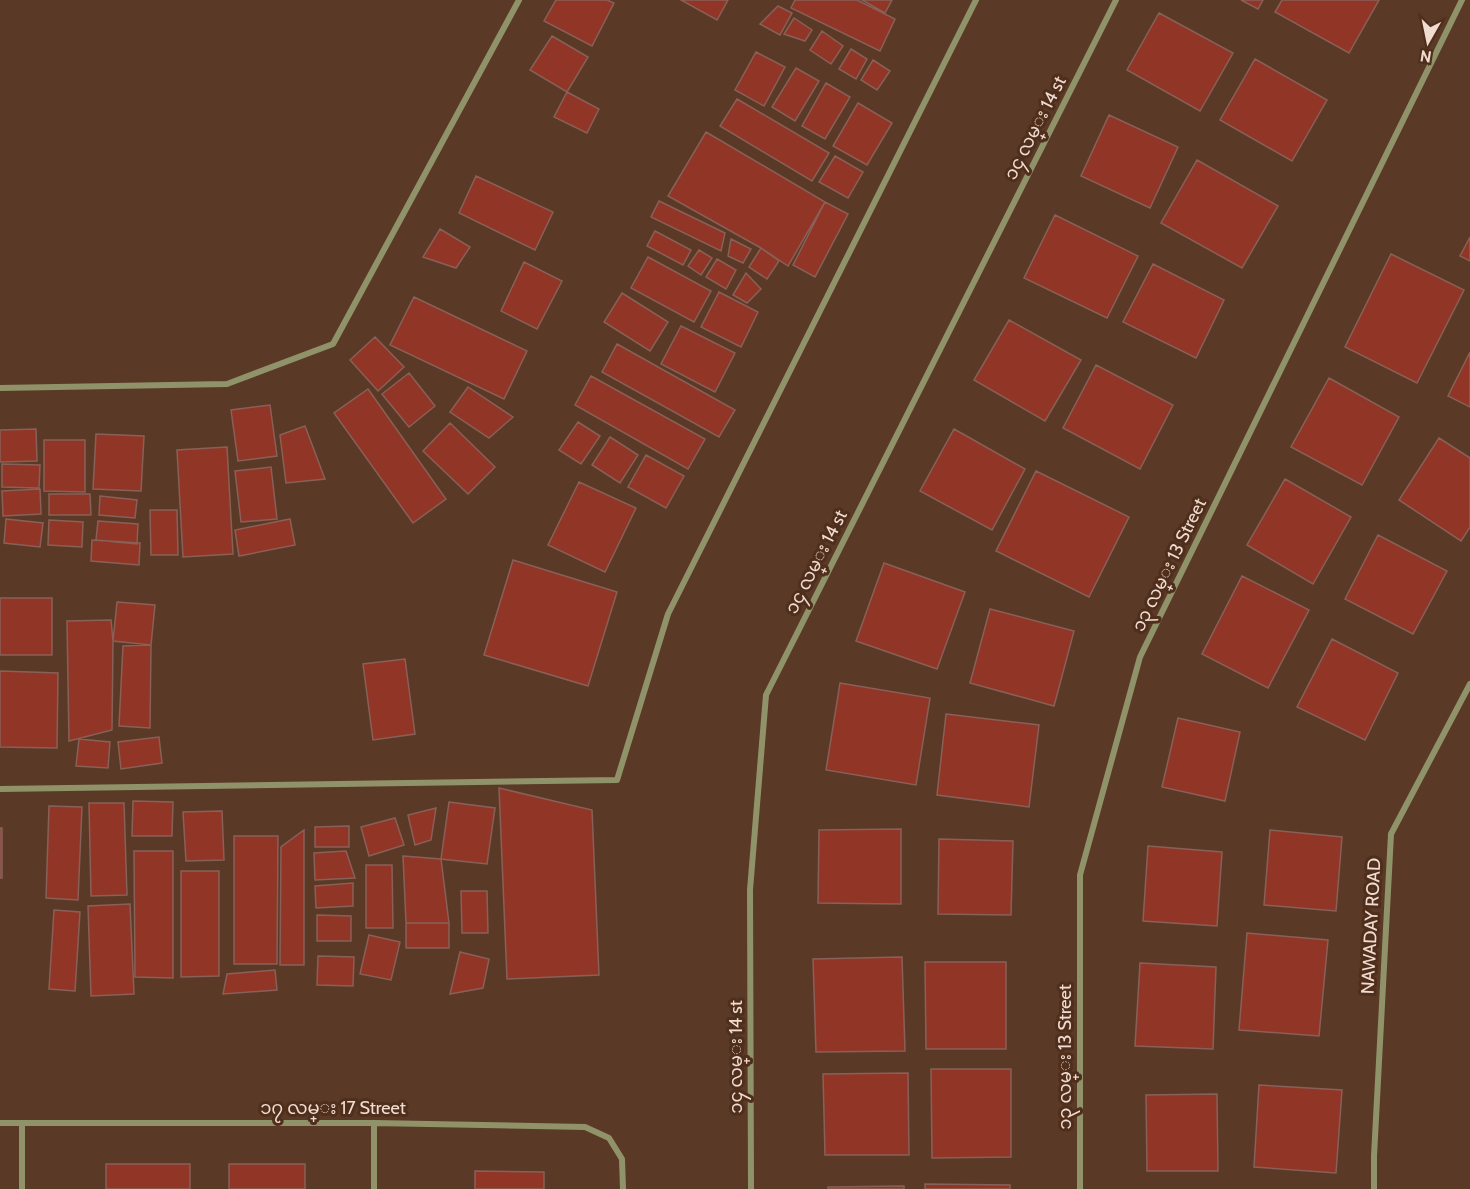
<svg xmlns="http://www.w3.org/2000/svg" width="1470" height="1189" font-family="Cabin,'Noto Sans Myanmar',sans-serif">
	<rect width="100%" height="100%" fill="#5a3a26"/>
	<!-- building -->
	<path fill="#913526" stroke="#896058" stroke-width="1.5" d="M 556,0 L 607,0 L 614,3 L 592,46 L 544,21 Z
		M 681,0 L 728,0 L 717,20 Z
		M 795,0 L 857,0 L 895,19 L 880,51 L 791,8 Z
		M 862,0 L 892,0 L 885,13 Z
		M 1241,0 L 1263,0 L 1258,9 Z
		M 1282,0 L 1379,0 L 1349,53 L 1275,12 Z
		M 778,6 L 792,13 L 780,35 L 760,24 Z
		M 1159,13 L 1233,53 L 1200,111 L 1127,70 Z
		M 794,18 L 812,30 L 805,41 L 784,34 Z
		M 822,31 L 843,46 L 831,64 L 810,50 Z
		M 552,36 L 588,57 L 567,92 L 530,70 Z
		M 851,49 L 867,59 L 856,79 L 839,69 Z
		M 756,52 L 785,67 L 764,106 L 735,90 Z
		M 1255,59 L 1327,100 L 1292,161 L 1220,120 Z
		M 873,60 L 890,71 L 877,90 L 861,80 Z
		M 796,68 L 819,81 L 795,121 L 772,107 Z
		M 826,83 L 850,97 L 825,139 L 802,126 Z
		M 567,92 L 599,109 L 587,133 L 554,117 Z
		M 737,99 L 829,153 L 812,181 L 720,126 Z
		M 858,103 L 892,123 L 867,165 L 833,146 Z
		M 1109,115 L 1178,147 L 1150,208 L 1081,176 Z
		M 706,132 L 825,202 L 788,266 L 761,248 L 668,196 Z
		M 835,156 L 863,172 L 848,198 L 819,182 Z
		M 1197,160 L 1278,206 L 1242,268 L 1161,223 Z
		M 476,176 L 553,212 L 535,250 L 459,213 Z
		M 659,201 L 725,233 L 721,251 L 651,217 Z
		M 825,202 L 848,214 L 815,277 L 793,265 Z
		M 1055,215 L 1138,256 L 1107,318 L 1024,278 Z
		M 440,229 L 470,247 L 456,268 L 423,257 Z
		M 655,231 L 691,250 L 683,265 L 647,246 Z
		M 1470,237 L 1470,261 L 1460,256 Z
		M 731,239 L 751,249 L 743,263 L 728,256 Z
		M 761,248 L 779,261 L 767,279 L 749,267 Z
		M 699,250 L 712,258 L 701,275 L 688,266 Z
		M 1391,254 L 1464,290 L 1417,383 L 1345,347 Z
		M 648,257 L 711,291 L 694,322 L 631,288 Z
		M 717,259 L 736,270 L 726,289 L 706,277 Z
		M 524,262 L 562,281 L 537,329 L 501,311 Z
		M 1153,264 L 1224,300 L 1196,358 L 1123,322 Z
		M 746,273 L 761,289 L 747,303 L 733,295 Z
		M 719,292 L 758,312 L 741,347 L 701,327 Z
		M 622,293 L 668,322 L 650,351 L 604,322 Z
		M 414,297 L 527,351 L 504,399 L 390,345 Z
		M 1009,320 L 1081,360 L 1045,421 L 974,380 Z
		M 681,326 L 735,353 L 715,392 L 661,364 Z
		M 375,337 L 404,367 L 378,391 L 350,360 Z
		M 617,344 L 735,410 L 719,437 L 602,372 Z
		M 1470,352 L 1470,407 L 1448,396 Z
		M 1096,365 L 1173,405 L 1140,469 L 1063,428 Z
		M 409,373 L 435,406 L 409,427 L 382,394 Z
		M 591,376 L 705,439 L 688,469 L 575,405 Z
		M 1329,378 L 1399,417 L 1362,485 L 1291,447 Z
		M 468,387 L 513,417 L 489,438 L 450,412 Z
		M 368,389 L 446,499 L 413,523 L 334,413 Z
		M 270,405 L 277,456 L 238,461 L 231,410 Z
		M 578,422 L 600,436 L 581,464 L 559,450 Z
		M 450,423 L 495,467 L 468,494 L 423,451 Z
		M 305,426 L 325,479 L 286,483 L 280,435 Z
		M 36,429 L 37,461 L 0,462 L 0,430 Z
		M 954,429 L 1025,469 L 992,530 L 920,491 Z
		M 96,434 L 144,436 L 141,491 L 93,489 Z
		M 610,437 L 638,455 L 620,483 L 592,465 Z
		M 1439,438 L 1470,458 L 1470,527 L 1461,541 L 1399,500 Z
		M 44,440 L 85,440 L 85,492 L 44,491 Z
		M 227,447 L 233,554 L 183,557 L 177,450 Z
		M 646,455 L 684,476 L 666,508 L 628,487 Z
		M 2,464 L 40,465 L 39,488 L 2,487 Z
		M 271,467 L 277,519 L 241,522 L 235,471 Z
		M 1036,471 L 1129,517 L 1089,597 L 996,551 Z
		M 1285,479 L 1351,517 L 1313,584 L 1247,545 Z
		M 579,482 L 636,508 L 605,572 L 548,545 Z
		M 40,489 L 41,514 L 3,516 L 2,491 Z
		M 49,494 L 90,494 L 91,515 L 49,515 Z
		M 100,496 L 137,500 L 135,518 L 99,515 Z
		M 150,510 L 177,510 L 178,555 L 151,555 Z
		M 6,519 L 43,523 L 40,547 L 4,543 Z
		M 290,519 L 295,545 L 239,556 L 235,530 Z
		M 49,520 L 83,522 L 82,547 L 48,545 Z
		M 98,521 L 138,524 L 137,544 L 96,540 Z
		M 1378,535 L 1447,571 L 1413,634 L 1345,599 Z
		M 92,540 L 140,543 L 139,565 L 91,561 Z
		M 513,560 L 617,592 L 588,686 L 484,655 Z
		M 884,563 L 965,592 L 937,669 L 856,641 Z
		M 1242,576 L 1309,610 L 1268,688 L 1202,654 Z
		M 0,598 L 52,598 L 52,655 L 0,655 Z
		M 117,602 L 155,605 L 151,645 L 113,641 Z
		M 990,609 L 1074,631 L 1054,706 L 970,683 Z
		M 111,620 L 113,641 L 112,730 L 69,741 L 67,621 Z
		M 1332,639 L 1398,673 L 1365,740 L 1297,707 Z
		M 151,645 L 150,728 L 119,726 L 123,646 Z
		M 405,659 L 415,734 L 373,740 L 363,664 Z
		M 0,671 L 58,673 L 57,748 L 0,747 Z
		M 840,683 L 930,698 L 916,785 L 826,770 Z
		M 946,714 L 1039,725 L 1029,807 L 937,795 Z
		M 1178,718 L 1240,732 L 1225,801 L 1162,787 Z
		M 159,737 L 162,763 L 121,769 L 118,742 Z
		M 79,739 L 110,742 L 108,768 L 76,766 Z
		M 499,788 L 592,810 L 599,975 L 507,979 Z
		M 133,801 L 173,802 L 172,836 L 132,836 Z
		M 449,802 L 495,808 L 487,864 L 441,859 Z
		M 89,803 L 124,803 L 127,895 L 91,896 Z
		M 49,806 L 82,807 L 78,900 L 46,898 Z
		M 436,808 L 431,840 L 415,845 L 408,815 Z
		M 222,811 L 224,860 L 186,861 L 183,812 Z
		M 395,818 L 404,845 L 369,856 L 361,827 Z
		M 349,826 L 349,847 L 315,847 L 315,827 Z
		M 0,828 L 2,828 L 2,878 L 0,878 Z
		M 901,829 L 901,904 L 818,903 L 819,830 Z
		M 304,830 L 304,965 L 280,965 L 281,847 Z
		M 1270,830 L 1342,837 L 1336,911 L 1264,905 Z
		M 234,836 L 278,836 L 277,964 L 234,964 Z
		M 939,839 L 1013,841 L 1011,915 L 938,914 Z
		M 1148,846 L 1222,852 L 1217,926 L 1143,921 Z
		M 134,851 L 173,851 L 173,978 L 135,977 Z
		M 346,851 L 355,878 L 315,880 L 314,853 Z
		M 403,856 L 441,859 L 449,923 L 406,923 Z
		M 366,865 L 392,865 L 393,928 L 366,928 Z
		M 181,871 L 219,871 L 219,976 L 181,977 Z
		M 353,883 L 353,906 L 316,908 L 315,886 Z
		M 461,891 L 487,891 L 488,933 L 462,933 Z
		M 130,904 L 134,994 L 91,996 L 88,906 Z
		M 54,910 L 80,912 L 75,991 L 49,989 Z
		M 317,915 L 351,916 L 351,941 L 317,941 Z
		M 406,923 L 449,923 L 449,948 L 406,948 Z
		M 1247,933 L 1328,940 L 1319,1036 L 1239,1030 Z
		M 369,935 L 400,942 L 391,980 L 360,974 Z
		M 460,952 L 489,959 L 483,988 L 450,994 Z
		M 318,956 L 354,957 L 353,986 L 317,985 Z
		M 902,957 L 905,1051 L 816,1052 L 813,959 Z
		M 925,962 L 1006,962 L 1006,1049 L 926,1049 Z
		M 1140,963 L 1216,967 L 1213,1049 L 1135,1046 Z
		M 275,970 L 277,990 L 223,994 L 227,974 Z
		M 931,1069 L 1011,1069 L 1011,1157 L 932,1158 Z
		M 908,1073 L 909,1155 L 825,1155 L 823,1074 Z
		M 1259,1085 L 1342,1090 L 1336,1173 L 1254,1167 Z
		M 1217,1094 L 1218,1171 L 1147,1171 L 1146,1095 Z
		M 106,1164 L 190,1164 L 190,1189 L 106,1189 Z
		M 229,1164 L 305,1164 L 305,1189 L 229,1189 Z
		M 475,1171 L 544,1172 L 544,1189 L 475,1189 Z
		M 925,1184 L 1010,1185 L 1010,1189 L 925,1189 Z
		M 904,1186 L 904,1189 L 828,1189 L 828,1187 Z"/>
	<g fill="none" stroke-linecap="round" stroke-linejoin="round">
		<!-- minor -->
		<path stroke="#90936a" stroke-width="6" d="M 0,388 L 227,384 L 333,344 L 519,0
			M 0,789 L 617,780 L 668,614 L 976,0
			M 0,1123 L 374,1123 L 585,1127 L 609,1138 L 622,1159 L 623,1189
			M 22,1123 L 22,1189
			M 374,1123 L 374,1189
			M 751,1189 L 750,890 L 766,695 L 1116,0
			M 1080,1189 L 1080,875 L 1140,657 L 1462,0
			M 1374,1189 L 1374,1156 L 1391,834 L 1470,684"/>
	</g>
	<g text-anchor="middle" stroke-width="6" stroke-linejoin="round" paint-order="stroke">
		<!-- street labels -->
		<g font-size="18" fill="#f1dcd1" stroke="#4f2f1c">
			<text transform="translate(1035 128) rotate(-63)" y="6">၁၄ လမ္း 14 st</text>
			<text transform="translate(816 562) rotate(-63)" y="6">၁၄ လမ္း 14 st</text>
			<text transform="translate(1169 565) rotate(-64)" y="6">၁၃ လမ္း 13 Street</text>
			<text transform="translate(1371 926) rotate(-87)" y="6">NAWADAY ROAD</text>
			<text transform="translate(736 1057) rotate(-90)" y="6">၁၄ လမ္း 14 st</text>
			<text transform="translate(1065 1057) rotate(-90)" y="6">၁၃ လမ္း 13 Street</text>
			<text x="333" y="1114">၁၇ လမ္း 17 Street</text>
		</g>
	</g>
	<!-- north arrow -->
	<g transform="translate(1428 42) rotate(189)" stroke="#4f2f1c" stroke-width="4.5" paint-order="stroke">
	<path d="M0-4.5L10 22L0 15L-10 22Z" fill="#f1dcd1"/>
	<text y="-9" font-size="16" font-weight="bold" text-anchor="middle" fill="#f1dcd1">N</text>
	</g>
</svg>
